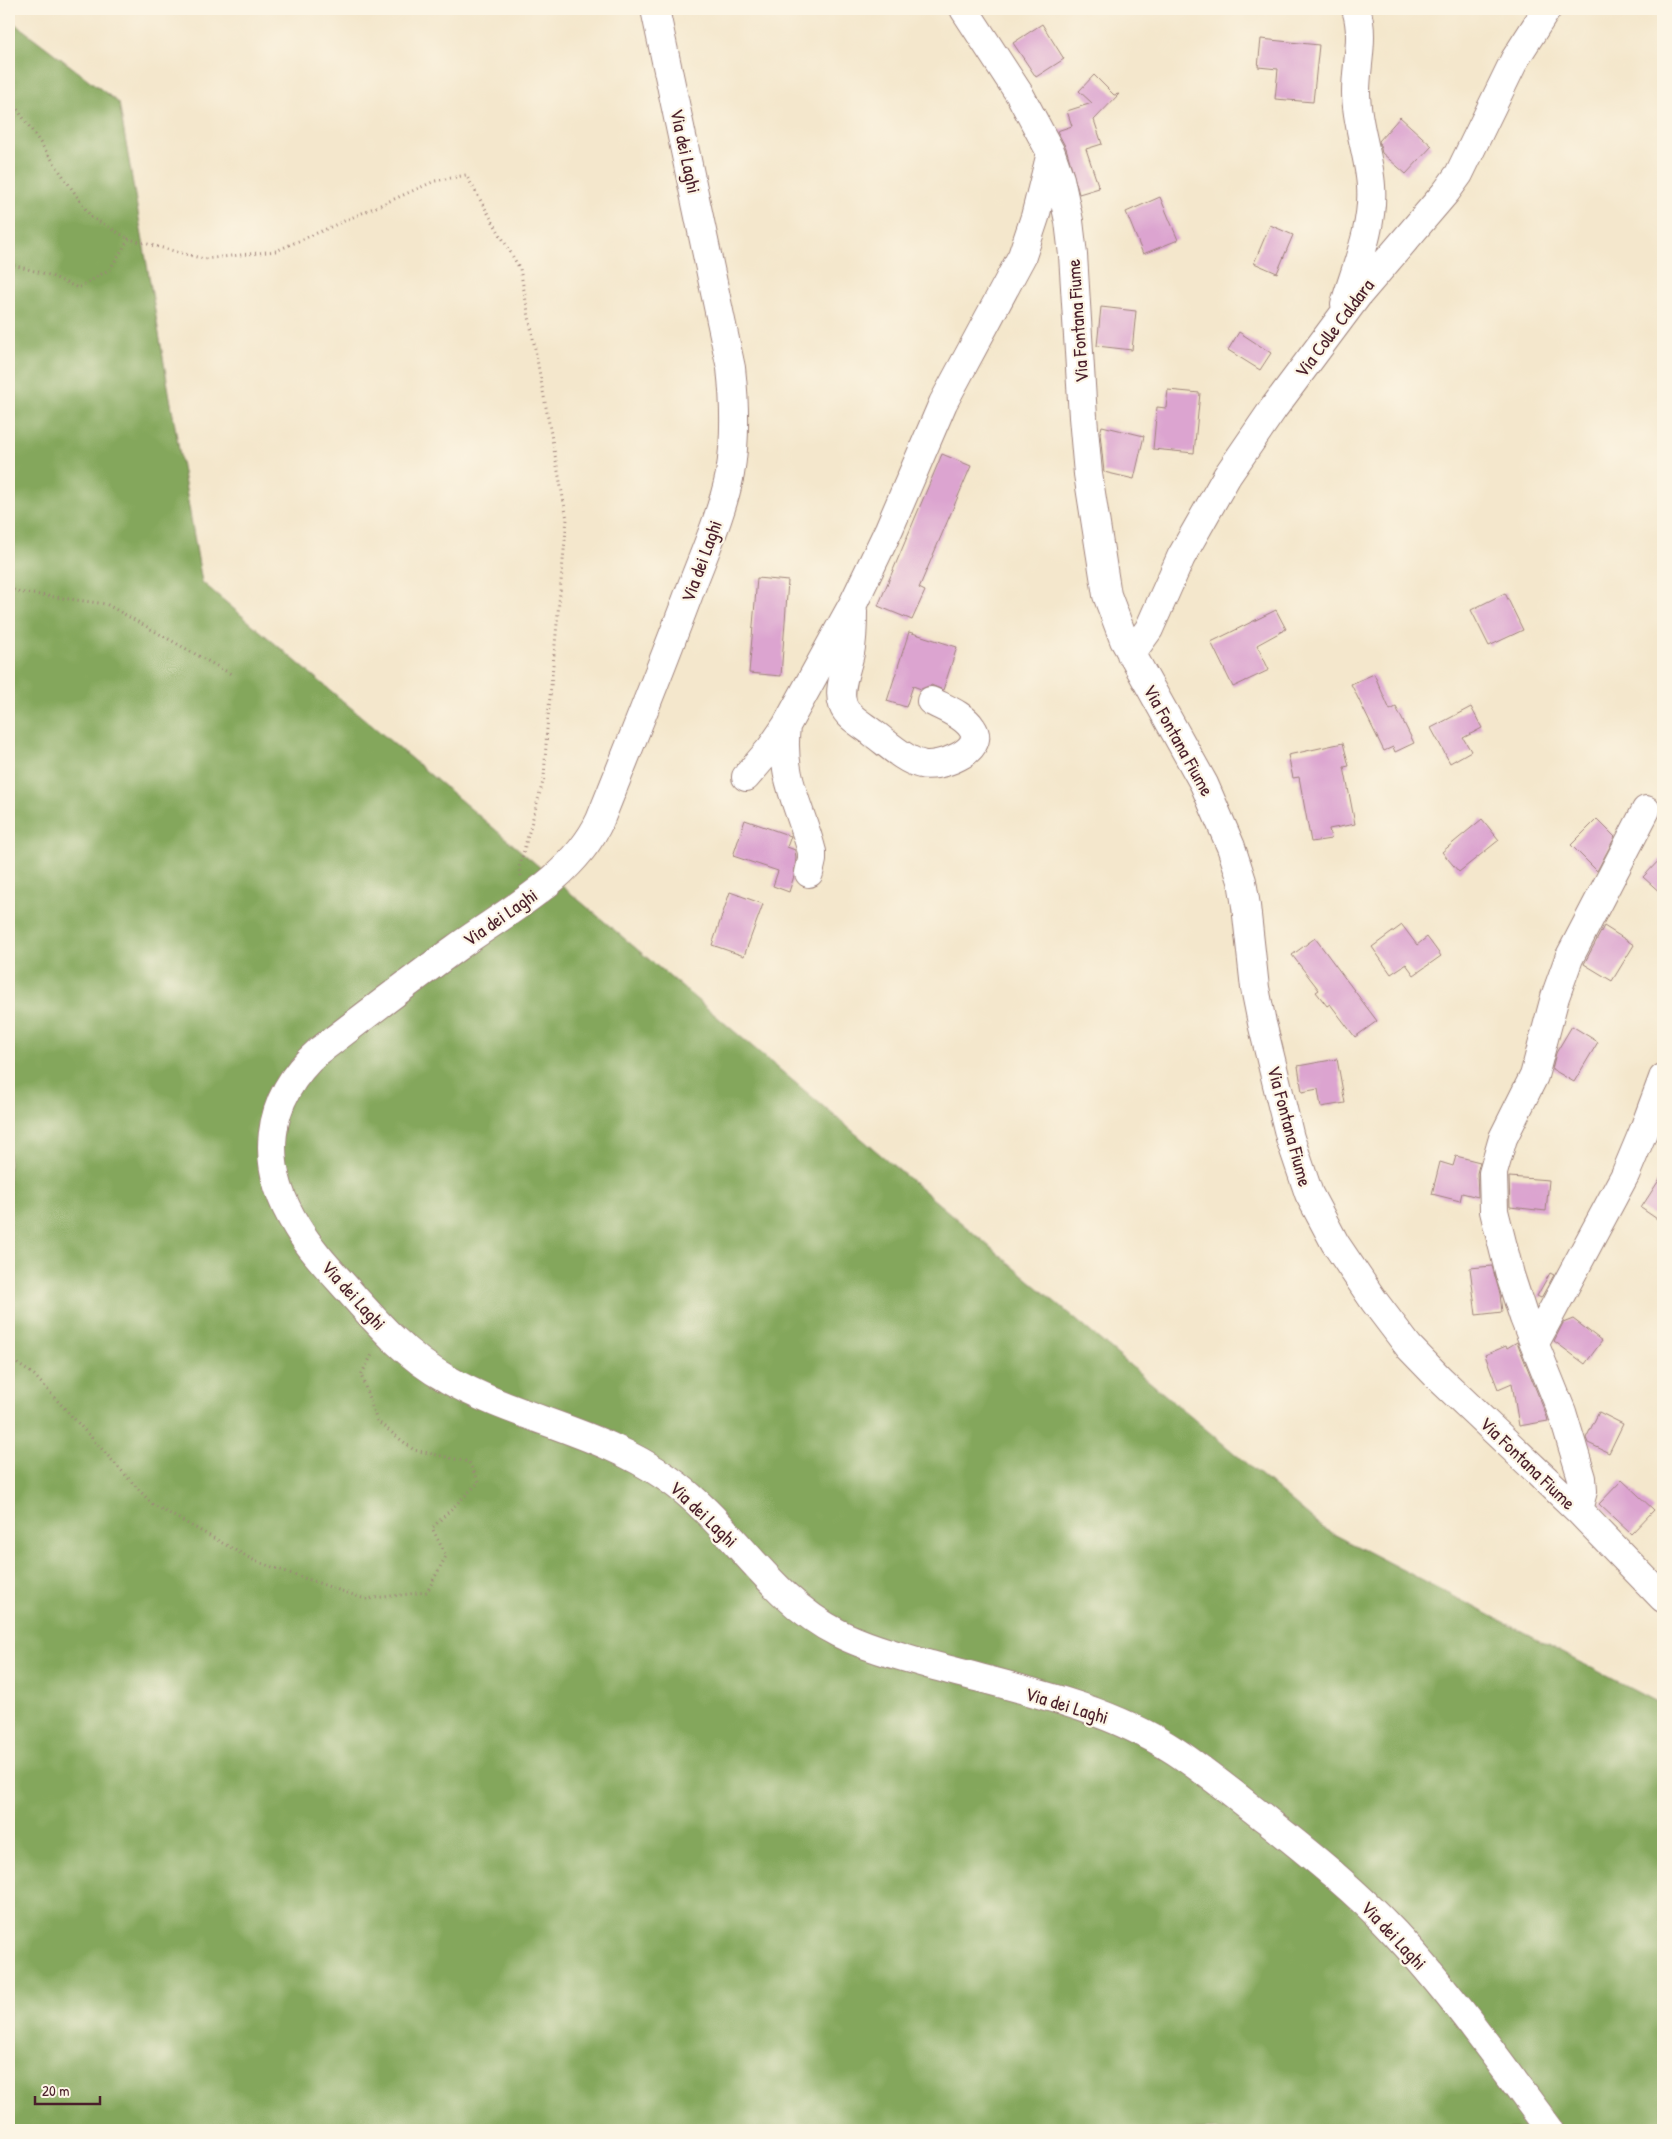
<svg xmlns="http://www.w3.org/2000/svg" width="1672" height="2139" font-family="'Patrick Hand',sans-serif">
	<rect width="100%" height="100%" fill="#fcf5e5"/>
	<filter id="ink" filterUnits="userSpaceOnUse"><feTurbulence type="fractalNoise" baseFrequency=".02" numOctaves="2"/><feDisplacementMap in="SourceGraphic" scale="10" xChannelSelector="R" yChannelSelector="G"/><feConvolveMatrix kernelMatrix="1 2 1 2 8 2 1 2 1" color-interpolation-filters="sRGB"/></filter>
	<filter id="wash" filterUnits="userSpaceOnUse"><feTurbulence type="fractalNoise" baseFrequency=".0096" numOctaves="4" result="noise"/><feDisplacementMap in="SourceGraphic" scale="20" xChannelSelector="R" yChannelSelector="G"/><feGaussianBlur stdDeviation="1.12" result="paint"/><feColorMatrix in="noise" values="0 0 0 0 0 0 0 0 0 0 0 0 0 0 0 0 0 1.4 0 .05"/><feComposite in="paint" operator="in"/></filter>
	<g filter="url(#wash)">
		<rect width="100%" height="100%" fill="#f4e7cc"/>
		<!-- forest -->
		<path fill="#84a75c" stroke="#676344" d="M 9,19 L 119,103 L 202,582 L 1324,1529 L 1663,1705 L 1663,2130 L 9,2130 Z"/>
		<g id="blocks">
			<!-- building -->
			<path fill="#dca4d0" d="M 1042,24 L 1064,59 L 1036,77 L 1013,43 Z
				M 1261,39 L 1319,45 L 1313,102 L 1275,99 L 1278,69 L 1258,67 Z
				M 1094,75 L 1114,95 L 1119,94 L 1094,120 L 1102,144 L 1086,149 L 1099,188 L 1079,194 L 1066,148 L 1057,131 L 1072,126 L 1067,111 L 1092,103 L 1079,91 Z
				M 1400,117 L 1432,146 L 1406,174 L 1382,153 L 1379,141 Z
				M 1160,197 L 1178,240 L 1143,254 L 1126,212 Z
				M 1270,225 L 1293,235 L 1277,273 L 1254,263 Z
				M 1101,307 L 1136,311 L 1132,350 L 1097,346 Z
				M 1239,332 L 1271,353 L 1260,370 L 1228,350 Z
				M 1168,390 L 1200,393 L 1194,453 L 1153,449 L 1157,407 L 1166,408 Z
				M 1102,426 L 1144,436 L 1134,479 L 1104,472 L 1100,433 Z
				M 942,454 L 971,466 L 919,588 L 925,591 L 912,620 L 878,606 Z
				M 757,578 L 788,581 L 781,676 L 749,673 Z
				M 1505,593 L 1523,630 L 1489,646 L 1471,610 Z
				M 1276,610 L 1286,629 L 1257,645 L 1269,670 L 1233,687 L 1211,642 Z
				M 909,632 L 957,647 L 943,690 L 931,685 L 921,689 L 913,686 L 906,707 L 887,701 Z
				M 1374,674 L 1390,710 L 1396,707 L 1414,743 L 1395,752 L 1393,747 L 1384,751 L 1351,684 Z
				M 1471,707 L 1482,728 L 1463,738 L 1471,751 L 1450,763 L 1431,728 Z
				M 1343,743 L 1349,766 L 1344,767 L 1355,824 L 1329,829 L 1331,839 L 1311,842 L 1299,777 L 1293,778 L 1288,755 Z
				M 1482,819 L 1499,840 L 1459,872 L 1442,852 Z
				M 1597,819 L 1615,837 L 1597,871 L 1571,845 Z
				M 745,820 L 791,836 L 787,847 L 795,850 L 796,858 L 794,876 L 789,892 L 773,886 L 778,871 L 733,856 Z
				M 1663,856 L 1663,895 L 1643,877 Z
				M 730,892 L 763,904 L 744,956 L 712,945 Z
				M 1402,925 L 1417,945 L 1427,937 L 1441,956 L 1414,975 L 1406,964 L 1391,974 L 1372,947 Z
				M 1604,926 L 1634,945 L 1612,981 L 1584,964 Z
				M 1315,938 L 1377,1021 L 1355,1037 L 1330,1004 L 1327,1006 L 1316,992 L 1319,990 L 1292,955 Z
				M 1572,1026 L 1598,1042 L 1574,1082 L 1552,1069 L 1556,1053 Z
				M 1337,1059 L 1345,1103 L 1321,1107 L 1318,1089 L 1302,1092 L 1298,1066 Z
				M 1456,1156 L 1480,1162 L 1477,1173 L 1478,1197 L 1462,1193 L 1460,1201 L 1432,1194 L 1440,1162 L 1453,1166 Z
				M 1663,1174 L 1663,1223 L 1641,1208 Z
				M 1509,1177 L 1549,1180 L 1546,1211 L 1510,1207 Z
				M 1492,1266 L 1500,1294 L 1502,1312 L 1476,1315 L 1470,1268 Z
				M 1550,1273 L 1554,1275 L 1541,1298 L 1537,1296 Z
				M 1573,1319 L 1602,1341 L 1585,1364 L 1554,1341 L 1563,1323 Z
				M 1517,1342 L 1547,1417 L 1548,1421 L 1519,1426 L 1512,1383 L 1498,1389 L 1485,1355 L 1506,1346 L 1507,1348 Z
				M 1599,1412 L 1623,1424 L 1609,1453 L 1588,1443 L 1586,1438 Z
				M 1622,1480 L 1654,1510 L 1631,1534 L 1599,1504 Z"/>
		</g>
	</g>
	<g filter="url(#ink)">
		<use href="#blocks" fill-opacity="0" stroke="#9f837c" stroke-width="1"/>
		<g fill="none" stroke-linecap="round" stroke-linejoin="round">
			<defs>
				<path id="minor" d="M 964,9 L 1020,95 L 1051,153 L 1060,179 L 1069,221 L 1073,255 L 1083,417 L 1088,474 L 1107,595 L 1124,640 L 1204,784 L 1231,847 L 1242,881 L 1246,906 L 1255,988 L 1262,1023 L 1290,1138 L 1309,1194 L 1335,1243 L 1374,1301 L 1409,1347 L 1440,1379 L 1578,1510 L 1663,1598
					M 1345,304 C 1356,267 1374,226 1371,186 C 1369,154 1356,124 1356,92 C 1356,64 1365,36 1356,9
					M 853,611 C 853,625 853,639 850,653 C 847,668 837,689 843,705 C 847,717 863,725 873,733 C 887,743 904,760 921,764 C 937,769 988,751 972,728 C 964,715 944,708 931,701
					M 1131,654 L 1149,629 L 1181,557 L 1227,476 L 1273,409 L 1358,295 L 1446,192 L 1459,174 L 1515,59 L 1547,9
					M 786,726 C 780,779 800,805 812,852 L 812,860 L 809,873
					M 746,777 L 771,748 L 786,726 L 853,604 L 889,529 L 943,403 L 1022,256 L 1035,217 L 1051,153
					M 1535,1343 L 1625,1175 L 1643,1132 L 1663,1078
					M 1578,1510 L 1583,1491 L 1582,1478 L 1562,1412 L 1524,1318 L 1510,1275 L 1494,1211 L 1493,1173 L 1503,1138 L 1534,1076 L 1555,997 L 1569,958 L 1646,810"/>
				<path id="major" d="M 655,9 L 731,368 C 735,404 736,438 730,474 C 722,513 705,551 691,588 C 662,666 631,743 600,820 C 573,878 507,911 456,948 C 410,981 365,1016 319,1051 C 263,1100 259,1166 297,1227 C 311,1250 330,1270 348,1290 C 377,1323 408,1358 447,1379 C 517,1419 600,1431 667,1478 C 731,1522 768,1598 838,1633 C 868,1648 900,1656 931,1665 C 1013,1688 1102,1704 1175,1751 C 1207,1772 1237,1797 1268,1821 C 1312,1856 1357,1892 1395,1933 C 1452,1994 1500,2063 1550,2130"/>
			</defs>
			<!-- minor casing -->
			<use href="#minor" stroke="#9f837c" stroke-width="30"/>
			<!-- major casing -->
			<use href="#major" stroke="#9f837c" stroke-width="30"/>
			<!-- path -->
			<path stroke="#9f837c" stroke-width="3" stroke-dasharray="1 4" stroke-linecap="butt" d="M 9,97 L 91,217 L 129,239
				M 9,264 L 49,275 L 78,288 L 110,269 L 129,239 L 204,259 L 276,251 L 435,181 L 466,175 L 520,269 L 567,519 L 547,728 L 544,778 L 519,868 L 521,876
				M 9,588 L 18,592 L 106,604 L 231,674
				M 9,1358 L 34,1375 L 152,1504 L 255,1561 L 365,1599 L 427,1592 L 446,1556 L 432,1528 L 479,1482 L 469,1462 L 414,1450 L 377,1421 L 361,1375 L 373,1353"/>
			<!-- minor -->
			<use href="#minor" stroke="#fff" stroke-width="28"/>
			<!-- major -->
			<use href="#major" stroke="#fff" stroke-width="28"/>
		</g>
	</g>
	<g text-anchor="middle" stroke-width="4.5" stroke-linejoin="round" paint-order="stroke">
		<!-- street labels -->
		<g font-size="19" fill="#4a1f2b" stroke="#fcf5e5">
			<text transform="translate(686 151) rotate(78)" y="7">Via dei Laghi</text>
			<text transform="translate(1077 321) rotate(-94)" y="7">Via Fontana Fiume</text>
			<text transform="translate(1334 328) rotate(-53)" y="7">Via Colle Caldara</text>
			<text transform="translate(701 561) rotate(-70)" y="7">Via dei Laghi</text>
			<text transform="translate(1179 740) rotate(61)" y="7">Via Fontana Fiume</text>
			<text transform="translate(500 917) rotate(-35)" y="7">Via dei Laghi</text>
			<text transform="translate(1290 1126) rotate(75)" y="7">Via Fontana Fiume</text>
			<text transform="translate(354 1295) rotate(48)" y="7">Via dei Laghi</text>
			<text transform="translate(1528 1463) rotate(44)" y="7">Via Fontana Fiume</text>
			<text transform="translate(704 1514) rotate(44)" y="7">Via dei Laghi</text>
			<text transform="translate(1067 1705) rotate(17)" y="7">Via dei Laghi</text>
			<text transform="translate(1394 1935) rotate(47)" y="7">Via dei Laghi</text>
		</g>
	</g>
	<!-- margin -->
	<rect width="1672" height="2139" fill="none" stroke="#fcf5e5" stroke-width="30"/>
	<!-- scale -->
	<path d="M35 2096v8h65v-8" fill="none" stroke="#4a1f2b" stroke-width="2.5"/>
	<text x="42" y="2096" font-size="15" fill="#4a1f2b" stroke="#fcf5e5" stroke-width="4" paint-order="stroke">20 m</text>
</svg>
